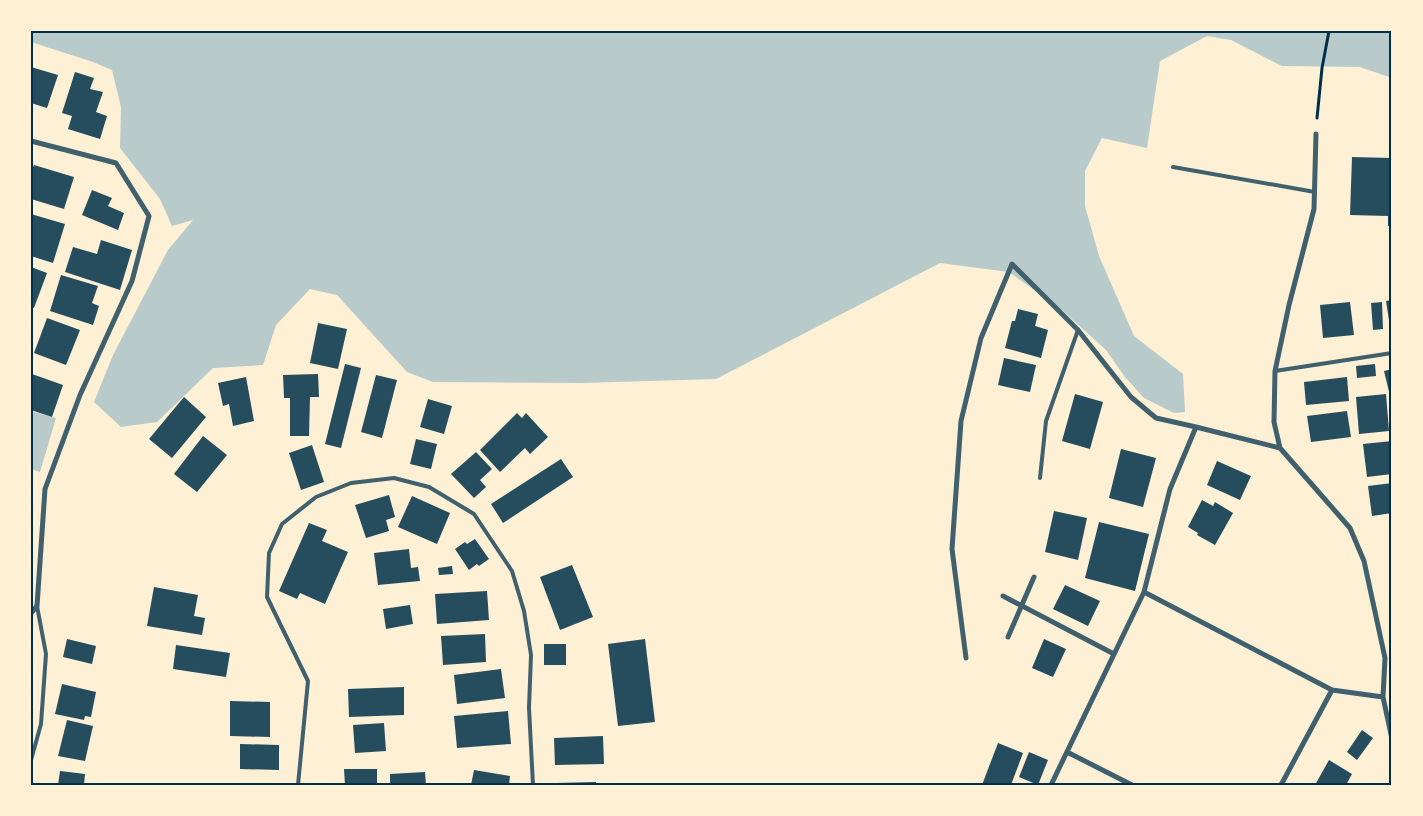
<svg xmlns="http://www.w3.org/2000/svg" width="1423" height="816" font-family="Mulish,sans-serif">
	<rect width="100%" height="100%" fill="#fdf0d5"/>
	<!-- green -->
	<path fill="#b9caca" d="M 31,31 L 1392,31 L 1392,78 L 1360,67 L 1282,66 L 1231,40 L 1207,36 L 1160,61 L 1147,148 L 1102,138 L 1085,171 L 1085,206 L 1099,256 L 1134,336 L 1183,374 L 1185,412 L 1174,413 L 1144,398 L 1125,377 L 1106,350 L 1063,311 L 1009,272 L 940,263 L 716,379 L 582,383 L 433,382 L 407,372 L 337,295 L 310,289 L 276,325 L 263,365 L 213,368 L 157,422 L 121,427 L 94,402 L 113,355 L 168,250 L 193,220 L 172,226 L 160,199 L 120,148 L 121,107 L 112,70 L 93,62 L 31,42 Z
		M 31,411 L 56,418 L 40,472 L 31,469 Z"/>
	<!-- building -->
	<path fill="#264d5e" d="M 31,67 L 58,75 L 47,108 L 31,103 Z
		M 75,72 L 94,78 L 90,89 L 103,92 L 96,112 L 107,116 L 100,139 L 68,129 L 72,116 L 62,113 Z
		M 1352,157 L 1392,158 L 1392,226 L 1388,226 L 1388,216 L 1350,215 Z
		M 34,165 L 74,177 L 64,209 L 31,199 L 31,172 Z
		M 92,190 L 112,198 L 108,206 L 124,213 L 118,230 L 82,215 Z
		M 31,214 L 65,224 L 53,263 L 31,256 Z
		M 101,240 L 132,250 L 120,290 L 65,272 L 73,247 L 97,254 Z
		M 31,267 L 47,273 L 34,308 L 31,307 Z
		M 61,275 L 98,286 L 92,303 L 99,306 L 93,325 L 50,311 Z
		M 1392,300 L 1392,333 L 1391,333 L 1386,301 Z
		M 1350,302 L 1354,335 L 1323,338 L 1320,305 Z
		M 1382,302 L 1383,329 L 1373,330 L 1371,303 Z
		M 1018,309 L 1038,314 L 1035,326 L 1048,330 L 1041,358 L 1005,348 L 1012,321 L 1015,321 Z
		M 47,318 L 80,330 L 66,365 L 34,353 Z
		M 318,323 L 347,329 L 338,369 L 310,363 Z
		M 1004,358 L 1036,365 L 1030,392 L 998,385 Z
		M 345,364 L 361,368 L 341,448 L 325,444 Z
		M 1375,364 L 1376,376 L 1357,378 L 1356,366 Z
		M 1392,369 L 1392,400 L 1391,400 L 1384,371 Z
		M 32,374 L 63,385 L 52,417 L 31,410 Z
		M 318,374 L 319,397 L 310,397 L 309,436 L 290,436 L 290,398 L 284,398 L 283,375 Z
		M 376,375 L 397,380 L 382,438 L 361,432 Z
		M 246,377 L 254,421 L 233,426 L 229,404 L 223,406 L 218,383 Z
		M 1347,377 L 1349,401 L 1306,405 L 1304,382 Z
		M 1075,394 L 1103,402 L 1090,449 L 1062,441 Z
		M 1386,394 L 1389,431 L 1359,434 L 1356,397 Z
		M 184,397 L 206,417 L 172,458 L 149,439 Z
		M 428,399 L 452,406 L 444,434 L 420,427 Z
		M 1347,411 L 1351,437 L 1311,442 L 1307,416 Z
		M 517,413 L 522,418 L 526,413 L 548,437 L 530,454 L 525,448 L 500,472 L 480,450 Z
		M 203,436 L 227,455 L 197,492 L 174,474 Z
		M 416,439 L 437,444 L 431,469 L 410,464 Z
		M 1392,441 L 1392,474 L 1367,477 L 1363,444 Z
		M 312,445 L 324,482 L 301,490 L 289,453 Z
		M 1121,449 L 1156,458 L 1143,507 L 1109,498 Z
		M 476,452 L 492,469 L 480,480 L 486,487 L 474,498 L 451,474 Z
		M 561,459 L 573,477 L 503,523 L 491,504 Z
		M 1217,461 L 1251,476 L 1240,500 L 1207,485 Z
		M 1392,483 L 1392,513 L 1372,516 L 1368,486 Z
		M 389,495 L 395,517 L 386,520 L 389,531 L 366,538 L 355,505 Z
		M 412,496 L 450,513 L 437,544 L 398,527 Z
		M 1202,500 L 1213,506 L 1215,502 L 1233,513 L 1215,545 L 1197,535 L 1198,533 L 1188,527 Z
		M 1054,511 L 1087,518 L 1078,560 L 1045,552 Z
		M 1099,522 L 1149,534 L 1135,591 L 1085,578 Z
		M 309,523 L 327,530 L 322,541 L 348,552 L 325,604 L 300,593 L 297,599 L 279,591 Z
		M 475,539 L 489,559 L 479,566 L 477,564 L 469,570 L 455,549 L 465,542 L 467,544 Z
		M 409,549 L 411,568 L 418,567 L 420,581 L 378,585 L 374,553 Z
		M 572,565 L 593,617 L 560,630 L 540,577 Z
		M 452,566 L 453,574 L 439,575 L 438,568 Z
		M 1065,585 L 1100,601 L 1088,626 L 1053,609 Z
		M 154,587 L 198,595 L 194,616 L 205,618 L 202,635 L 147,626 Z
		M 487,591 L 489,620 L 437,624 L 435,594 Z
		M 410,605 L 413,624 L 386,629 L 383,609 Z
		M 485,634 L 486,662 L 443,665 L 441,636 Z
		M 67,639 L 96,646 L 92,664 L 63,657 Z
		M 645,639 L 655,722 L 618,726 L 608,644 Z
		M 1044,639 L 1066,649 L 1053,677 L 1032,668 Z
		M 544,644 L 566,644 L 566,665 L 544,665 Z
		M 176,645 L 230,653 L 226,677 L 173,669 Z
		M 501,669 L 505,698 L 457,704 L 454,675 Z
		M 62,684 L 96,692 L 91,717 L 85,716 L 84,720 L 55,714 Z
		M 404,687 L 404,715 L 349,717 L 348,689 Z
		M 230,701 L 270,702 L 270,737 L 230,736 Z
		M 508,711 L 511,744 L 457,748 L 454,716 Z
		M 67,720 L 93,726 L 85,761 L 58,756 Z
		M 384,723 L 386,751 L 355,753 L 353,725 Z
		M 1362,730 L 1373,738 L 1357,760 L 1347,752 Z
		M 603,736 L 604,764 L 555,765 L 554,738 Z
		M 998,743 L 1023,753 L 1011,785 L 982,785 Z
		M 240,744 L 279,745 L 279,770 L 240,769 Z
		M 1029,752 L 1048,760 L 1038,785 L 1019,777 Z
		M 1329,760 L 1352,774 L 1346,785 L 1315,785 Z
		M 344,769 L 377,769 L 377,785 L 345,785 Z
		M 474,770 L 510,776 L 509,785 L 471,785 Z
		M 60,771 L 85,774 L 84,785 L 58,785 Z
		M 425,772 L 426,785 L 390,785 L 390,774 Z
		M 596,782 L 596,785 L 556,785 L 556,783 Z"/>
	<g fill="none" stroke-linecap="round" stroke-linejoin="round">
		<!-- path -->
		<path stroke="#003049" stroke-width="3" d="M 1317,118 L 1322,68 L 1329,31"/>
		<!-- service -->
		<path stroke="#3f606c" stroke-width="4" d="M 1173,167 L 1315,192
			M 1275,371 L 1392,353
			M 1040,478 L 1046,421 L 1078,330
			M 31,760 L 41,724 L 46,654 L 37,606
			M 298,785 L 308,681 L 267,597 L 269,553 L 282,524 L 316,497 L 351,483 L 394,478 L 429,487 L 474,514 L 512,571 L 524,611 L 531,655 L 529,708 L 533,785"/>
		<!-- minor -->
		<path stroke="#3f606c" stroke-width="5" d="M 31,141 L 116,163 L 149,216 L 132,281 L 80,395 L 45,489 L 37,606 L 31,613
			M 1280,448 L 1274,422 L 1275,371 L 1289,305 L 1314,209 L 1316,134
			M 1144,592 L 1332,690 L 1383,697
			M 1003,596 L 1114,654
			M 1008,637 L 1034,577
			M 966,658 L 952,549 L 961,421 L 981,338 L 1012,264 L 1078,330 L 1131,397 L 1156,418 L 1196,427 L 1280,448 L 1350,528 L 1364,561 L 1385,658 L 1383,697 L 1392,739
			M 1067,752 L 1132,785
			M 1051,785 L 1144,592 L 1170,489 L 1196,427
			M 1281,785 L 1332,690"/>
	</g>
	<!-- border -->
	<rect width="1423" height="816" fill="none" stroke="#fdf0d5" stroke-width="65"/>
	<rect x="32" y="32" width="1358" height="752" fill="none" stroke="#003049" stroke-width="2"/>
</svg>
